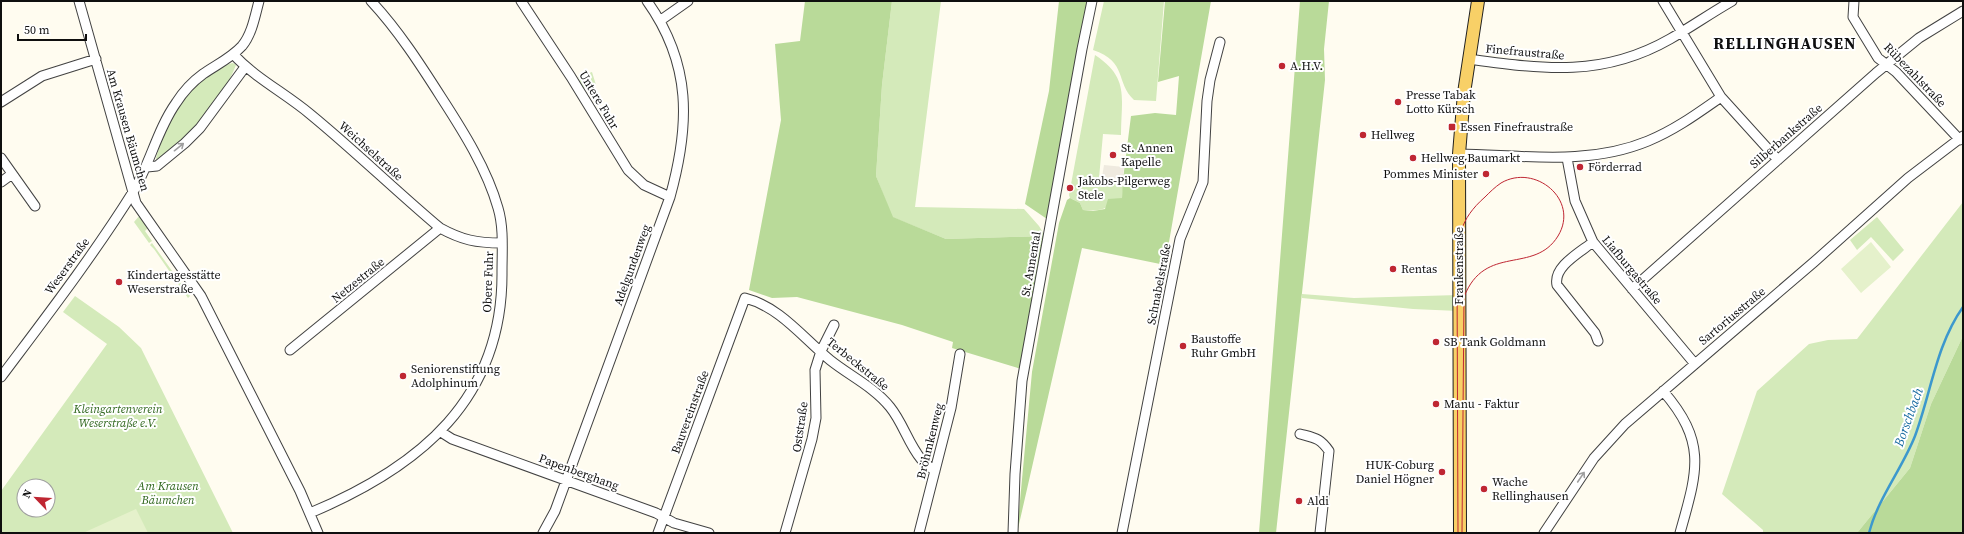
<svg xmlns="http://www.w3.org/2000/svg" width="1964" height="534" font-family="'Source Serif 4',serif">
	<rect width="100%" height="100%" fill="#fffcf0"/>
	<!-- green -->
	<path fill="#d4eaba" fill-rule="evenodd" d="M 892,1 L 941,1 L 915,207 L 1024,209 L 1039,226 L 1045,236 L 946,239 L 892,217 L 876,176 L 882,85 Z
		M 1104,1 L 1164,1 L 1156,101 L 1134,100 C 1115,82 1128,62 1093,50 Z
		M 1095,55 C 1130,78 1121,98 1121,135 L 1103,134 L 1099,178 L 1124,181 L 1122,198 C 1107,208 1102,212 1083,210 L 1080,203 L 1070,198 L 1069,195 Z
		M 233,63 L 236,65 C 221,104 189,134 157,161 L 156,158 C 167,123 182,90 216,71 C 221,68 227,64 233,63 Z
		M 592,72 L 596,85 L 583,89 L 578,77 Z
		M 1963,202 L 1963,336 L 1931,404 L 1910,468 L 1857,533 L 1763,533 L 1763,530 L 1722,494 L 1757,391 L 1809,344 L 1828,340 L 1857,339 Z
		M 140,215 L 149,227 L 145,231 L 152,241 L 149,243 L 134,222 Z
		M 1877,217 L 1904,250 L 1893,261 L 1871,237 L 1857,250 L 1850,240 Z
		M 152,243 L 190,296 L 188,298 L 154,249 L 150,245 Z
		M 1302,294 L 1354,298 L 1458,295 L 1458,311 L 1413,309 L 1302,298 Z
		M 75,296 L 119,327 L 141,348 L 233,533 L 1,533 L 1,491 L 107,344 L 63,312 ZM 24,486 L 48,486 L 48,510 L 24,510 Z"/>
	<!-- forest -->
	<path fill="#b9da99" d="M 805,1 L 892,1 L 882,85 L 876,176 L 893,217 L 946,239 L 1045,236 L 1021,369 L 952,348 L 953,342 L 902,325 L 797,297 L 772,298 L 749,290 L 781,120 L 775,44 L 800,41 Z
		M 1059,1 L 1088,1 L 1047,219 L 1025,204 L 1049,91 Z
		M 1165,1 L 1211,1 L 1165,265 L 1082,248 L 1017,533 L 1032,372 L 1059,223 L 1067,200 L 1070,198 L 1080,203 L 1083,210 L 1093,211 L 1105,209 L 1108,199 L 1122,198 L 1123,179 L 1131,116 L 1155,113 L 1176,115 L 1179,76 L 1158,82 Z
		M 1300,1 L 1329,1 L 1324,49 L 1325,80 L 1276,533 L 1259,533 Z
		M 1963,336 L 1963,533 L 1857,533 L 1910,468 L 1931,404 Z"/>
	<!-- pitch -->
	<path fill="#e5f1cb" d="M 1871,242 L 1891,267 L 1861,293 L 1841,269 Z
		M 136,509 L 148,533 L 83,533 Z"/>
	<!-- plaza -->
	<path fill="#efeadf" d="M 1104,165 L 1124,167 L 1123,179 L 1102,177 Z"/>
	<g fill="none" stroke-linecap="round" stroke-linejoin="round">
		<!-- stream -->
		<path stroke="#3c98cd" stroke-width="2.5" d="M 1869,533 C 1878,498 1902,469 1915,436 C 1931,393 1936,345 1963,307"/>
		<defs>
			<path id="minor" d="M 79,1 L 136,203 L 201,296 L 300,491 L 318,533
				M 521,1 L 571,77 L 628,170 L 644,185 L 670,197
				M 1663,1 L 1721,97 L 1778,160
				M 1854,1 L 1853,17 L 1878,58 L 1896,72 L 1960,140
				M 661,20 L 688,1
				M 233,54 C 255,78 285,93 310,114 C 354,150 396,191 440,228 C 462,240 476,243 502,243
				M 1469,59 C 1542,69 1602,78 1670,39 C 1691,27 1711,13 1732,1
				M 1,102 L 42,76 L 96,59
				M 1459,154 C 1522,155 1588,166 1648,141 C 1675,130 1698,113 1721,97
				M 1,158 L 35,206
				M 1567,158 L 1575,201 L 1593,242 L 1695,364
				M 147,167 L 157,166 L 185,143 L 200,128 L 245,67
				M 1,182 L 12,174
				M 1593,242 C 1579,253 1553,267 1557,285 L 1595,333 L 1598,341
				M 1632,289 L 1876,73 L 1919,38 L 1963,11
				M 290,350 L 440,228
				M 1,377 C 46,317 93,256 133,192 C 150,164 157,130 176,103 C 183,92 192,82 203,74 C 216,65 231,58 242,46 C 252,34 255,16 259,1
				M 1663,391 C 1708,443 1697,472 1680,533
				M 441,432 L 452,439 L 656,513 L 674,523 L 709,533
				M 1300,434 C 1315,438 1320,438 1329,451 L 1320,533
				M 310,513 C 420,467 503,399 502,272 C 502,251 504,228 498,208 C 487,169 463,131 441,97 C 420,64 398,30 371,1
				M 543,533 L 555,511 L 670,197 C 690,125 692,64 647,1
				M 658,533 L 745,298 C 780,307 803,338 830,360 C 850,376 874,387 890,407 C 903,423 908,443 921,459 C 925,464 930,467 935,471
				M 785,533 L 812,439 L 816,418 L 815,370 L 821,351 L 834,325
				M 919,533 L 951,408 L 960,354
				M 1013,533 L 1015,474 L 1022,381 L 1082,49 L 1092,1
				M 1122,533 L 1180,239 L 1203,182 L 1207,101 L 1210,80 L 1220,42
				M 1544,533 L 1594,458 L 1625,424 L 1814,262 L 1908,178 L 1963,136"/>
			<path id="major" d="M 1460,533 L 1459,154 L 1464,93 L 1478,1"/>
		</defs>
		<!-- minor casing -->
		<use href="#minor" stroke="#424242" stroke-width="11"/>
		<!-- major casing -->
		<use href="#major" stroke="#202020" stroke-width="14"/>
		<!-- minor -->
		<use href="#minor" stroke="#fff" stroke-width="9"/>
		<!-- major -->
		<use href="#major" stroke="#f8d067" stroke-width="12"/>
		<!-- tram -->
		<path stroke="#bf2632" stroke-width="1" d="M 1458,533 L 1457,270 C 1458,237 1459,220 1485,197 C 1490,192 1495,187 1501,183 C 1535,163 1580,200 1558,236 C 1534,275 1485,243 1464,297 L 1462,533"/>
	</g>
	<!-- one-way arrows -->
	<defs><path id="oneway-shaft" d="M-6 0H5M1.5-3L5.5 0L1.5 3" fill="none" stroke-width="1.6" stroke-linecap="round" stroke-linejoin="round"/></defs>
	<g stroke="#9f9f9f">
		<use href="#oneway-shaft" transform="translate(179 147) rotate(-39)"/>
		<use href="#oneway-shaft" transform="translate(1581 477) rotate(-56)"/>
	</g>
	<!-- markers -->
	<g fill="#bf2632" stroke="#fff" stroke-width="1.5">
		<circle cx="1282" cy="66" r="4"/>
		<circle cx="1398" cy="102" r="4"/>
		<rect x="1448" y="123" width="8" height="8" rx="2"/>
		<circle cx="1363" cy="135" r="4"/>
		<circle cx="1113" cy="155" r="4"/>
		<circle cx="1413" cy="158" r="4"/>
		<circle cx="1580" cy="167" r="4"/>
		<circle cx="1486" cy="174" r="4"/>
		<circle cx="1070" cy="188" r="4"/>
		<circle cx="1393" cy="269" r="4"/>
		<circle cx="119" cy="282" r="4"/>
		<circle cx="1436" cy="342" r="4"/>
		<circle cx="1183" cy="346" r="4"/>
		<circle cx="403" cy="376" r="4"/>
		<circle cx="1436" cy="404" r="4"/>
		<circle cx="1442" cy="472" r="4"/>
		<circle cx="1484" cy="489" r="4"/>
		<circle cx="1299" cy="501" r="4"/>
	</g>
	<g text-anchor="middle" stroke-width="4" stroke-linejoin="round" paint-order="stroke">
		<!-- street labels -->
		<g font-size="12" fill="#0f0f0f" stroke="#fff">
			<text transform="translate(1525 52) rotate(5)" y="4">Finefraustraße</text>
			<text transform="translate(1915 75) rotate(46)" y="4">Rübezahlstraße</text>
			<text transform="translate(599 100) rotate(59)" y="4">Untere Fuhr</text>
			<text transform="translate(128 130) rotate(74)" y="4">Am Krausen Bäumchen</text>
			<text transform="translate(1786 136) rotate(-41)" y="4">Silberbankstraße</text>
			<text transform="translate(371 151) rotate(42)" y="4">Weichselstraße</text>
			<text transform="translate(1031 264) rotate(-80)" y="4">St. Annental</text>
			<text transform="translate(632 265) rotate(-70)" y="4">Adelgundenweg</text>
			<text transform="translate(67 266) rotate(-54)" y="4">Weserstraße</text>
			<text transform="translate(1459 266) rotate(-90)" y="4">Frankenstraße</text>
			<text transform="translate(1632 270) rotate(50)" y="4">Liafburgastraße</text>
			<text transform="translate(358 280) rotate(-39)" y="4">Netzestraße</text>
			<text transform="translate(488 282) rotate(-88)" y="4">Obere Fuhr</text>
			<text transform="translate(1159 284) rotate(-79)" y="4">Schnabelstraße</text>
			<text transform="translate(1732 316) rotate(-40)" y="4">Sartoriusstraße</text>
			<text transform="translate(858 364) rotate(39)" y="4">Terbeckstraße</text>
			<text transform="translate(690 412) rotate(-70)" y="4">Bauvereinstraße</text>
			<text transform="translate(800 427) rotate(-82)" y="4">Oststraße</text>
			<text transform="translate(930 441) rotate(-76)" y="4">Bröhmkenweg</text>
			<text transform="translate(579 472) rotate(20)" y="4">Papenberghang</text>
		</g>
		<!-- poi labels -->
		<g font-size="12" fill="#0f0f0f" stroke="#fff" text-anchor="start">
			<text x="1290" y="70">A.H.V.</text>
			<text x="1406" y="99">Presse Tabak<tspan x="1406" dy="14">Lotto Kürsch</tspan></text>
			<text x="1460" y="131">Essen Finefraustraße</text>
			<text x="1371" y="139">Hellweg</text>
			<text x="1121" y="152">St. Annen<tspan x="1121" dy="14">Kapelle</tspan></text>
			<text x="1421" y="162">Hellweg Baumarkt</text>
			<text x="1588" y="171">Förderrad</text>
			<text x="1478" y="178" text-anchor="end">Pommes Minister</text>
			<text x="1078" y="185">Jakobs-Pilgerweg<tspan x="1078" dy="14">Stele</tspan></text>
			<text x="1401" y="273">Rentas</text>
			<text x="127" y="279">Kindertagesstätte<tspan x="127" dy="14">Weserstraße</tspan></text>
			<text x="1191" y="343">Baustoffe<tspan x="1191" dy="14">Ruhr GmbH</tspan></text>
			<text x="1444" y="346">SB Tank Goldmann</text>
			<text x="411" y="373">Seniorenstiftung<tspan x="411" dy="14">Adolphinum</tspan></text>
			<text x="1444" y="408">Manu - Faktur</text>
			<text x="1434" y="469" text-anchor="end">HUK-Coburg<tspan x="1434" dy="14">Daniel Högner</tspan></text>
			<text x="1492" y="486">Wache<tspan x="1492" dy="14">Rellinghausen</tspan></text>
			<text x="1307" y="505">Aldi</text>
		</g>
		<!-- park labels -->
		<g font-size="12" font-style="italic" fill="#30671e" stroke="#fff">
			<text x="118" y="413">Kleingartenverein<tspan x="118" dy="14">Weserstraße e.V.</tspan></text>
			<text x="168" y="490">Am Krausen<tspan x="168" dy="14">Bäumchen</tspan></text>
		</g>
		<!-- water labels -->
		<g font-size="13" font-style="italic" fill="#176aa1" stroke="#fff">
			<text transform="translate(1908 417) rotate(-70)" y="5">Borschbach</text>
		</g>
		<!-- district labels -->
		<g font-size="16" font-weight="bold" letter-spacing="1" fill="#0f0f0f" stroke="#fff">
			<text x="1785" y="49">RELLINGHAUSEN</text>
		</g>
	</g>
	<!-- border -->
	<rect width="1964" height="534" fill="none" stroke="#0f0f0f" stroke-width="4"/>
	<!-- north arrow -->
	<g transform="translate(36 498) rotate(295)"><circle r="19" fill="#ffffff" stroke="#9f9f9f"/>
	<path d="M0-3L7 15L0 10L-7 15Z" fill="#bf2632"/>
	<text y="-6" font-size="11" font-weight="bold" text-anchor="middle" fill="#0f0f0f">N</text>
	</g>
	<!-- scale -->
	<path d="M18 34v6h68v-6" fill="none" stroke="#0f0f0f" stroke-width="2"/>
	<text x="24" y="34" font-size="12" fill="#0f0f0f" stroke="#ffffff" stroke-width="3" paint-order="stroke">50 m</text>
</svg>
